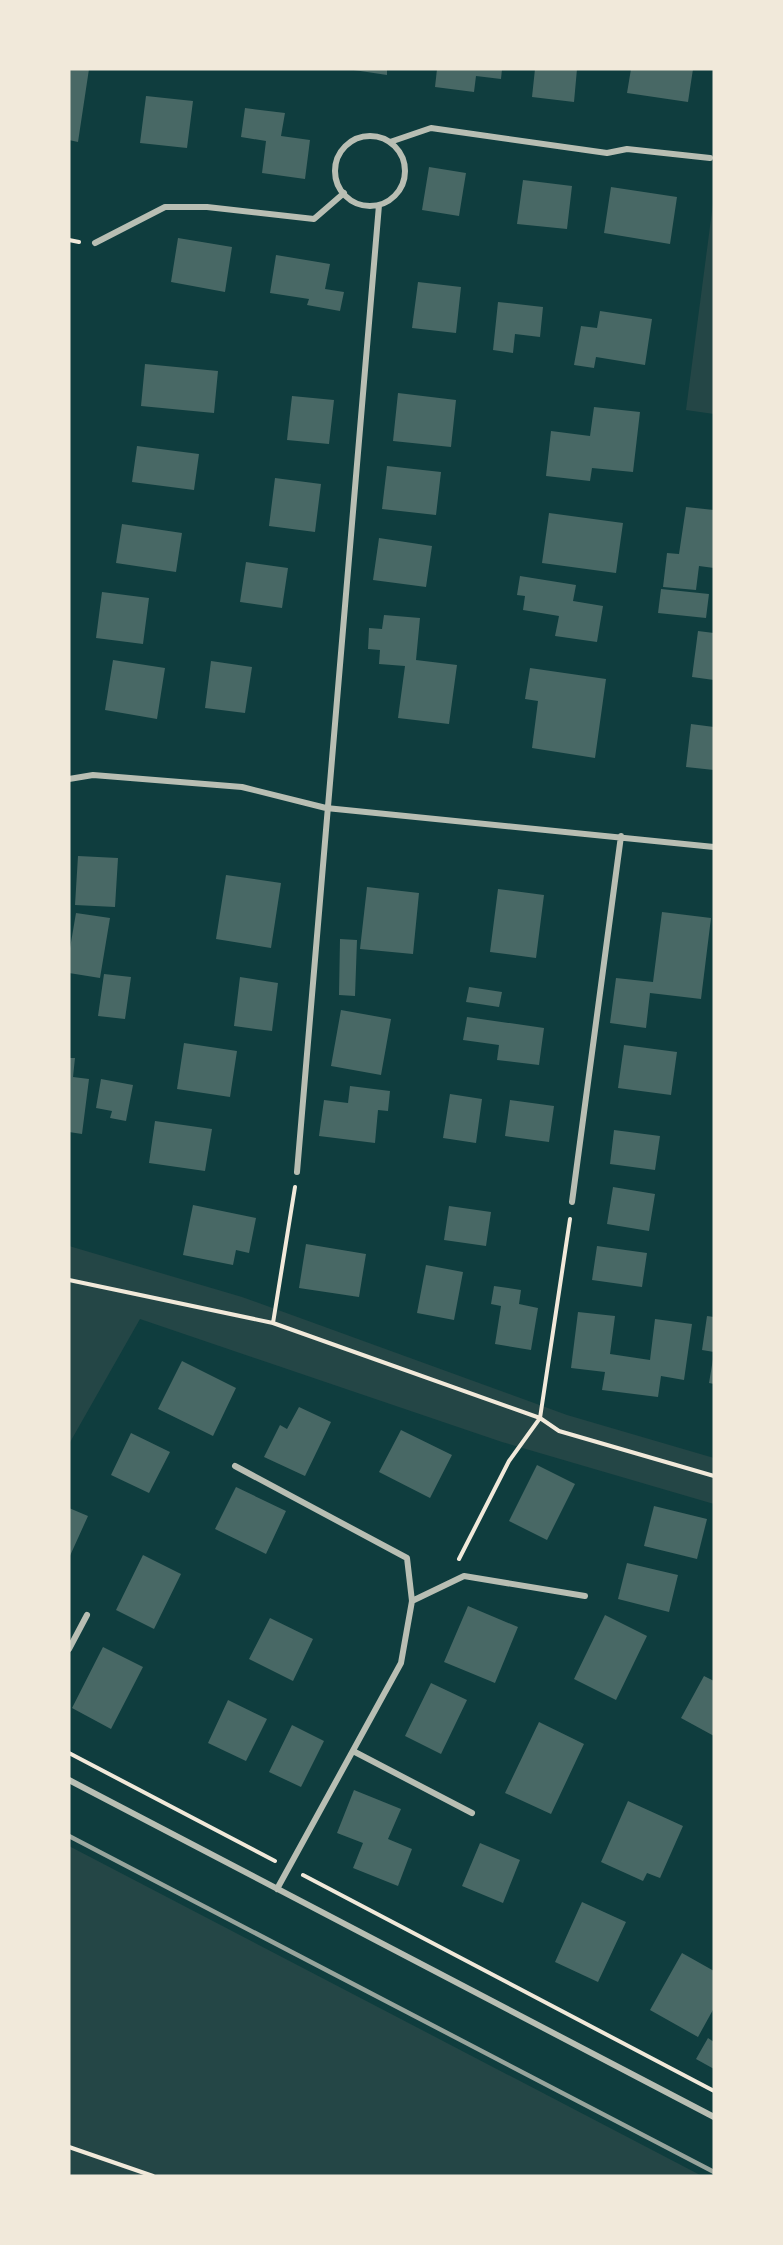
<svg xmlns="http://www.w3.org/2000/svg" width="783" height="2245" font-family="'Exo 2',sans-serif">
	<rect width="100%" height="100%" fill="#0f3d3e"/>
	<!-- green -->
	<path fill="#244646" d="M 714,196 L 714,414 L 686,410 Z
		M 69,1246 L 242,1297 L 567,1415 L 714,1458 L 714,1504 L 502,1442 L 140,1319 L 69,1444 Z
		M 69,1846 L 702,2176 L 69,2176 Z"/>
	<!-- building -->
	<path fill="#486865" d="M 69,69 L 89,69 L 78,142 L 69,140 Z
		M 347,69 L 387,69 L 387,75 Z
		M 437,69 L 502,69 L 501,79 L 476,76 L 474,92 L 435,87 Z
		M 535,69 L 577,69 L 574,102 L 532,97 Z
		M 631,69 L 693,69 L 688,102 L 627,93 Z
		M 146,96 L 193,101 L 187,148 L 140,143 Z
		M 245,108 L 285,113 L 281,136 L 310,140 L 305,179 L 262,173 L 266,141 L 241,137 Z
		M 429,167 L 466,173 L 459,216 L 422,210 Z
		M 523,180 L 572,186 L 567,229 L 517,224 Z
		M 611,187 L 677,197 L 670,244 L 604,233 Z
		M 178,238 L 232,247 L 225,292 L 171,282 Z
		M 276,255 L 330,264 L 325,289 L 344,292 L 340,311 L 307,305 L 309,299 L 270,293 Z
		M 418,282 L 461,287 L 456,333 L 412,328 Z
		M 498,302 L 543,307 L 540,337 L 515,334 L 513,353 L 493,350 Z
		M 600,311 L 652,319 L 645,365 L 596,357 L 594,368 L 574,365 L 581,326 L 597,328 Z
		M 145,364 L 218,371 L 214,413 L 141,406 Z
		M 398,393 L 456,400 L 451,447 L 393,441 Z
		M 292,396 L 334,400 L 329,444 L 287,440 Z
		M 594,407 L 640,412 L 633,472 L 592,468 L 590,481 L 546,476 L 551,431 L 590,436 Z
		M 137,446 L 199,454 L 194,490 L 132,482 Z
		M 387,466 L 441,472 L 436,515 L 382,509 Z
		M 275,478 L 321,484 L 315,532 L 269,526 Z
		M 686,507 L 714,510 L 714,568 L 699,566 L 696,590 L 663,587 L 667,553 L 679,554 Z
		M 549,513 L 623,523 L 616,573 L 542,563 Z
		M 122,524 L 182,533 L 176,572 L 116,563 Z
		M 379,538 L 432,546 L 426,587 L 373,580 Z
		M 246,562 L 288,568 L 282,608 L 240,602 Z
		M 520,576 L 576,585 L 573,601 L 603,606 L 597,642 L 555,636 L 559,616 L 523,610 L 525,596 L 517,595 Z
		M 661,589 L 709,594 L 706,618 L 658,613 Z
		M 102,592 L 149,598 L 143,644 L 96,638 Z
		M 384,615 L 420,618 L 416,660 L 457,665 L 449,724 L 398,718 L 405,666 L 379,664 L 380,650 L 368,649 L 369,628 L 382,629 Z
		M 698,631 L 714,633 L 714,680 L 692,677 Z
		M 113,660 L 165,668 L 157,719 L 105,710 Z
		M 211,661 L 252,667 L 245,713 L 205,708 Z
		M 530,668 L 606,679 L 595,758 L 532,748 L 538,701 L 525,699 Z
		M 691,724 L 714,727 L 714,770 L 686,767 Z
		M 78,856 L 118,858 L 115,907 L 75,905 Z
		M 226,875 L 281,883 L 271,948 L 216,939 Z
		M 367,887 L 419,893 L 413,954 L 360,949 Z
		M 498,889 L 544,895 L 536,958 L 490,952 Z
		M 662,912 L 711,918 L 701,999 L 650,993 L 646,1028 L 610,1023 L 616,978 L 653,982 Z
		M 76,913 L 110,918 L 100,978 L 69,973 L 69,954 Z
		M 340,939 L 357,940 L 355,996 L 339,995 Z
		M 104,974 L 131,977 L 125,1019 L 98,1016 Z
		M 240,977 L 278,983 L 272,1031 L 234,1026 Z
		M 469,987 L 502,992 L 499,1007 L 466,1002 Z
		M 341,1010 L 391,1019 L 381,1075 L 331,1066 Z
		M 467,1017 L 544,1028 L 539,1065 L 497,1060 L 499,1045 L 463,1040 Z
		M 184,1043 L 237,1051 L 230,1097 L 177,1089 Z
		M 624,1045 L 677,1052 L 671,1095 L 618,1088 Z
		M 69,1058 L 75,1058 L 73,1077 L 89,1079 L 82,1134 L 69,1132 Z
		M 101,1079 L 133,1085 L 126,1121 L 110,1118 L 112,1111 L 96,1108 Z
		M 350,1086 L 390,1091 L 388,1111 L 378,1110 L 375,1143 L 319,1136 L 324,1100 L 348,1103 Z
		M 450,1094 L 482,1099 L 476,1143 L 443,1138 Z
		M 510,1100 L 554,1106 L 549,1142 L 505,1136 Z
		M 155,1121 L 212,1129 L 205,1171 L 149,1163 Z
		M 614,1130 L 660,1136 L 655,1170 L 610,1164 Z
		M 613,1187 L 655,1194 L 649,1231 L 607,1224 Z
		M 193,1205 L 256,1218 L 249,1253 L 236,1250 L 233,1265 L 183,1255 Z
		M 449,1206 L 491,1212 L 486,1246 L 444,1240 Z
		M 306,1244 L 366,1254 L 359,1297 L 299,1288 Z
		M 597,1246 L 647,1253 L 642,1287 L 592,1280 Z
		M 426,1265 L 463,1272 L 454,1320 L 417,1313 Z
		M 494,1286 L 521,1290 L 519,1304 L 538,1308 L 531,1350 L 495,1344 L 501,1306 L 491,1304 Z
		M 578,1312 L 615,1316 L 610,1354 L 650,1360 L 655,1319 L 692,1324 L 684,1380 L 661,1376 L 658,1397 L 602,1390 L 605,1372 L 571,1368 Z
		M 707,1316 L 714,1317 L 714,1352 L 702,1350 Z
		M 713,1359 L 714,1359 L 714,1384 L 709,1383 Z
		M 182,1361 L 236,1388 L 213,1436 L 158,1409 Z
		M 299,1407 L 331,1422 L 305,1476 L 264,1457 L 280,1425 L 287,1429 Z
		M 401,1430 L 452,1455 L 430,1498 L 379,1472 Z
		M 131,1433 L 170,1452 L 149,1493 L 111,1475 Z
		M 537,1465 L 575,1484 L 547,1540 L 509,1521 Z
		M 236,1487 L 286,1511 L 266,1554 L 215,1529 Z
		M 654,1506 L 707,1519 L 697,1559 L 644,1546 Z
		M 69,1508 L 88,1516 L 69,1558 Z
		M 143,1555 L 181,1574 L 154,1629 L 116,1610 Z
		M 627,1563 L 678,1575 L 669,1612 L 618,1599 Z
		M 468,1606 L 518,1627 L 495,1683 L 444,1662 Z
		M 605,1615 L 647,1636 L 616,1700 L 574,1679 Z
		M 270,1618 L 313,1639 L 293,1681 L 249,1659 Z
		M 103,1647 L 143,1667 L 111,1729 L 72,1708 Z
		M 704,1676 L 714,1681 L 714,1736 L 681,1718 Z
		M 431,1683 L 467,1700 L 441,1754 L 405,1736 Z
		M 228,1700 L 267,1719 L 246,1761 L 208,1743 Z
		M 539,1722 L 584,1744 L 551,1814 L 505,1793 Z
		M 292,1725 L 324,1741 L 301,1787 L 269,1772 Z
		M 354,1790 L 401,1809 L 388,1839 L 412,1849 L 398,1886 L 353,1868 L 363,1843 L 337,1833 Z
		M 628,1801 L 683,1826 L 660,1878 L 647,1873 L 643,1881 L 601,1862 Z
		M 480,1843 L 520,1860 L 503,1903 L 462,1886 Z
		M 582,1902 L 626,1922 L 598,1982 L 555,1962 Z
		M 682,1953 L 714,1971 L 714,2008 L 698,2037 L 650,2010 Z
		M 708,2038 L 714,2042 L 714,2069 L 696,2059 Z"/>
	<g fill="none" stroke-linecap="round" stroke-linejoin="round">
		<!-- path -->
		<path stroke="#f1e9da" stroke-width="4" d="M 69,240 L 79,242
			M 69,1280 L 273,1323 L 540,1418 L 559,1431 L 714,1476
			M 273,1323 L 295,1187
			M 459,1559 L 509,1461 L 540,1418 L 570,1219
			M 69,1753 L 275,1861
			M 303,1875 L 714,2091
			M 69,2147 L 153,2176"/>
		<!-- minor -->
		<path stroke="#b8beb3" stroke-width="6" d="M335 171a35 35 0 1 1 70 0a35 35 0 1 1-70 0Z
			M 390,142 L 431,128 L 607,153 L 627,149 L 710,158
			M 95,243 L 165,207 L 207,207 L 314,219 L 344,193
			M 69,779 L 93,775 L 242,787 L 326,808 L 714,847
			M 297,1172 L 379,205
			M 572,1202 L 621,836
			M 235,1466 L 407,1558 L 412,1601 L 401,1663 L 277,1889
			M 412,1601 L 464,1576 L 585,1596
			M 69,1649 L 87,1615
			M 353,1751 L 472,1813
			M 69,1780 L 714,2117"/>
		<!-- rail -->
		<path stroke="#97a49c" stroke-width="4.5" d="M 69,1836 L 714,2172"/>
	</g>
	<!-- border -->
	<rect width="783" height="2245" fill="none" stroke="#f1e9da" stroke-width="141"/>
</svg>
